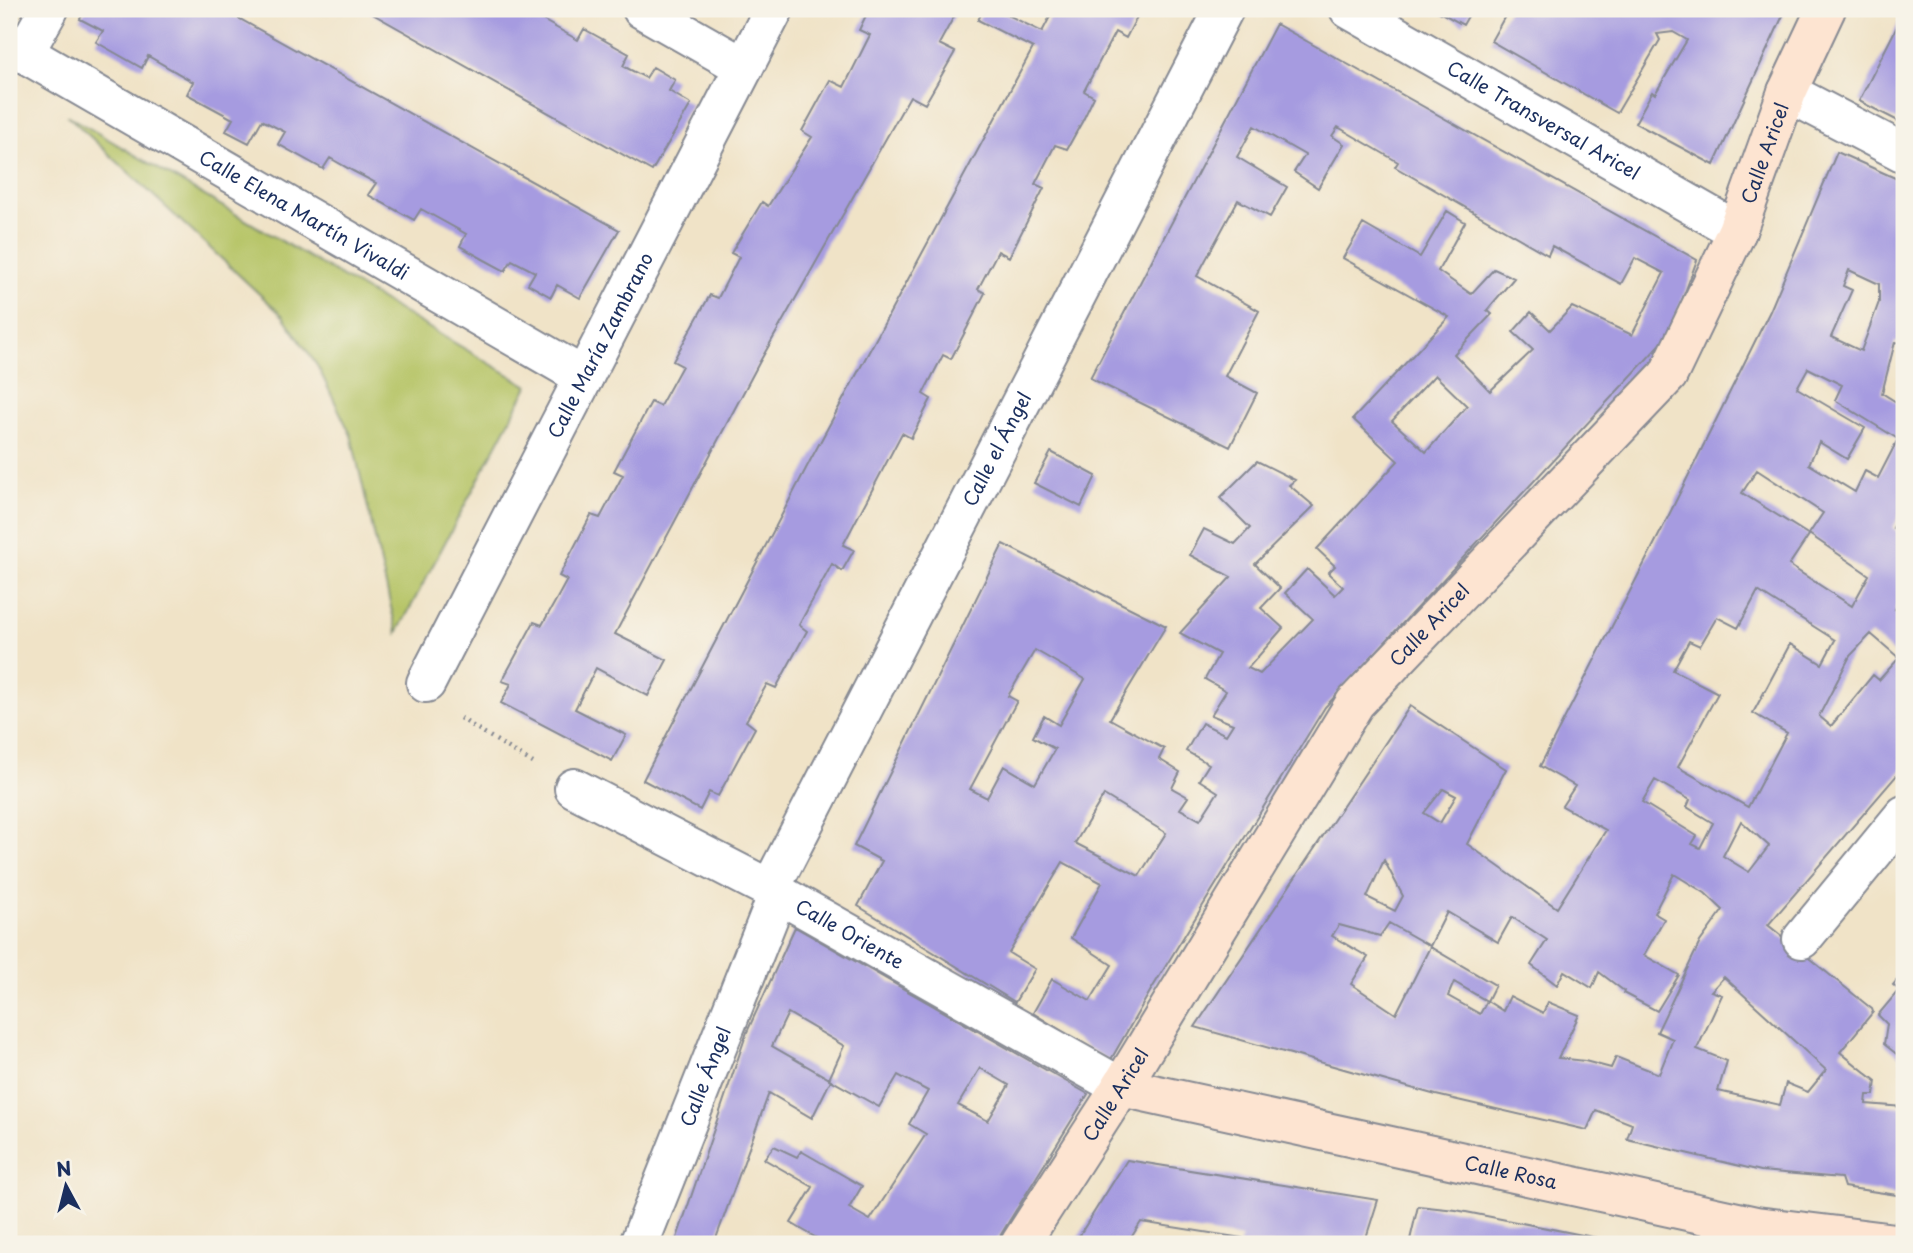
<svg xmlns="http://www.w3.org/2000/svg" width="1913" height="1253" font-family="'Playpen Sans',sans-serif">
	<rect width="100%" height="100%" fill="#f7f3e8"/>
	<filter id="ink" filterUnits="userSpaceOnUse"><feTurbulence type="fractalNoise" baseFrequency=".0143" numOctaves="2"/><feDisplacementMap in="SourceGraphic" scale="14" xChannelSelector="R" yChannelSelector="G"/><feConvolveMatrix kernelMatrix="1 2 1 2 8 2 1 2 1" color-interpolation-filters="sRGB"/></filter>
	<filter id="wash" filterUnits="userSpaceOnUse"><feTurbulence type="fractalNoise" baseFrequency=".00686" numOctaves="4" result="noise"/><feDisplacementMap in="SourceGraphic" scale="28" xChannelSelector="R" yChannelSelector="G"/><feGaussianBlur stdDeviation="1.57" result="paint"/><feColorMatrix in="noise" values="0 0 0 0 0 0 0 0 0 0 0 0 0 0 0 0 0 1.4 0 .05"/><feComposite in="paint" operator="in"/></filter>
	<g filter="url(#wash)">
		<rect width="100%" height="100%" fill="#f0e3c7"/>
		<!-- green -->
		<path fill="#b6c466" stroke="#687a62" stroke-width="2" d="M 67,115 L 528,386 L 397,633 L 351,435 L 318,367 L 283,316 Z"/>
		<g id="blocks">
			<!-- building -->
			<path fill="#a69be0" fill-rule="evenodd" d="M 86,9 L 222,9 L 619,230 L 580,298 L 557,285 L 551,297 L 528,284 L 535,272 L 512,260 L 505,271 L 483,259 L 460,246 L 466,234 L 421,209 L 414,220 L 368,195 L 376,183 L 353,171 L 330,158 L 323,169 L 278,144 L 285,132 L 262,120 L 249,143 L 226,131 L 233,119 L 187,94 L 193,82 L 148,56 L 142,68 L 96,42 L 103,31 L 80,19 Z
				M 364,9 L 535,9 L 532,14 L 578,40 L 584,29 L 629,54 L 623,66 L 646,78 L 653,67 L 675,80 L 669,91 L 691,104 L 652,171 Z
				M 869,9 L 958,9 L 939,44 L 955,52 L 925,104 L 910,96 L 759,363 L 615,634 L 667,660 L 648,696 L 596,668 L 575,709 L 626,735 L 612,761 L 501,703 L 511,684 L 502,681 L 534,622 L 542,625 L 555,602 L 567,580 L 559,576 L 591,515 L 600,518 L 623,475 L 614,471 L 651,402 L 660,406 L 682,366 L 673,361 L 710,295 L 718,298 L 739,257 L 731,253 L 762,202 L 768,206 L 812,137 L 802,131 L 830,80 L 844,87 L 870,35 L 859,30 Z
				M 984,9 L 996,9 L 1042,32 L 1054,9 L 1141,9 L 1126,38 L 1115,32 L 1084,91 L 1094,97 L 1083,120 L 1067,149 L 1055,145 L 1035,184 L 1044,188 L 1009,257 L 998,251 L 978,289 L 985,293 L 965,332 L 951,359 L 943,355 L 923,394 L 931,399 L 911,438 L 902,433 L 843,545 L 854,550 L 842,571 L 832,564 L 799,625 L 807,631 L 776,688 L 767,684 L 746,721 L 755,728 L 735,765 L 718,796 L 709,792 L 700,810 L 643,780 L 811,459 L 1033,48 L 978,20 Z
				M 1434,9 L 1472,9 L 1463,25 Z
				M 1509,9 L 1786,9 L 1714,165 L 1635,123 L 1652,92 L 1655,94 L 1687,40 L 1673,32 L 1657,34 L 1660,40 L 1617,113 L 1491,41 Z
				M 1904,13 L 1904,124 L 1859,101 Z
				M 1276,24 L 1697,260 L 1669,335 L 1325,707 L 1151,990 L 1110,1061 L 1033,1013 L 1052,979 L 1090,1001 L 1112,965 L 1071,938 L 1102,883 L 1063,862 L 1009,953 L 1035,969 L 1015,1002 L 858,906 L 882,861 L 854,846 L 1003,544 L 1166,626 L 1110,719 L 1164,749 L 1159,759 L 1180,772 L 1172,788 L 1188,797 L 1180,809 L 1200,820 L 1218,792 L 1199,780 L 1209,764 L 1186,751 L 1202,723 L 1226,735 L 1233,724 L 1211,715 L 1226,691 L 1205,679 L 1219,654 L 1180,633 L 1231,577 L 1190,555 L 1204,529 L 1235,544 L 1250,528 L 1220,498 L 1257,461 L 1295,480 L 1289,485 L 1314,506 L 1255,564 L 1280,588 L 1261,608 L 1283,628 L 1248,668 L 1260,674 L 1313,619 L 1285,593 L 1307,569 L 1335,595 L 1343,587 L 1328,573 L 1335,566 L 1317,549 L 1398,461 L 1353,419 L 1449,317 L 1343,258 L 1363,224 L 1420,257 L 1447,211 L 1465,222 L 1438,271 L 1471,294 L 1494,269 L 1514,278 L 1487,310 L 1492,314 L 1454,354 L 1490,391 L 1533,350 L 1513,332 L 1531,312 L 1550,330 L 1572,307 L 1632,335 L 1664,273 L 1635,258 L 1621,284 L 1552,246 L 1548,255 L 1395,167 L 1398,162 L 1338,127 L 1332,136 L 1344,144 L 1318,188 L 1294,172 L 1305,155 L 1254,126 L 1237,157 L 1287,187 L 1270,217 L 1238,200 L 1197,276 L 1259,311 L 1225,376 L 1257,393 L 1230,447 L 1090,378 ZM 1435,375 L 1467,406 L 1426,452 L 1392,421 ZM 1035,650 L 1085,679 L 1059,725 L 1044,716 L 1033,737 L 1055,749 L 1035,784 L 1004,766 L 987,798 L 970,789 L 1017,701 L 1008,696 ZM 1104,795 L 1166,833 L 1139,876 L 1075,843 Z
				M 1837,152 L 1904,182 L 1904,343 L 1895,342 L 1882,393 L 1904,407 L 1904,506 L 1893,528 L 1904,537 L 1904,597 L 1895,609 L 1904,617 L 1904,767 L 1768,925 L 1872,1009 L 1873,1012 L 1840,1052 L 1876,1081 L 1874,1095 L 1867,1095 L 1866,1104 L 1904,1107 L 1904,1196 L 1844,1187 L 1841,1178 L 1761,1171 L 1627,1139 L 1632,1124 L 1596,1110 L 1587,1130 L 1436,1095 L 1195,1027 L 1410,706 L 1506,769 L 1467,844 L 1557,908 L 1606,830 L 1562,806 L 1575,786 L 1540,766 L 1662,529 L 1770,311 ZM 1849,270 L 1879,284 L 1879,302 L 1861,351 L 1831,337 L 1852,290 L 1843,286 ZM 1808,368 L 1842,385 L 1835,400 L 1898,439 L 1878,478 L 1865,471 L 1855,492 L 1809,464 L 1819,442 L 1847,459 L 1865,428 L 1797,388 ZM 1757,470 L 1823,513 L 1809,534 L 1869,575 L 1852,606 L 1789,565 L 1809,535 L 1742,493 ZM 1758,591 L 1835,640 L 1822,664 L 1790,644 L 1753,713 L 1787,733 L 1748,807 L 1678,767 L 1718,693 L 1673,670 L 1689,641 L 1700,646 L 1717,617 L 1738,628 ZM 1871,634 L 1899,658 L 1879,680 L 1873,675 L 1831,726 L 1819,716 L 1850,656 ZM 1655,780 L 1690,800 L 1687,807 L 1713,823 L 1700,848 L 1692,844 L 1697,836 L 1642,802 ZM 1443,789 L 1456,796 L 1440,823 L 1424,813 ZM 1741,821 L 1769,846 L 1749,872 L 1723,856 ZM 1384,860 L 1403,896 L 1395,911 L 1367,897 ZM 1674,874 L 1705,893 L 1723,910 L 1700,942 L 1657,1032 L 1673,1039 L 1659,1074 L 1616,1057 L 1611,1068 L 1585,1061 L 1558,1058 L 1579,1015 L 1548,1002 L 1543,1013 L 1510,996 L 1503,1011 L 1487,1001 L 1480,1014 L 1448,996 L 1454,982 L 1487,1001 L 1495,985 L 1430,947 L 1396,1014 L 1351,984 L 1368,957 L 1332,936 L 1339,925 L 1380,936 L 1389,923 L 1430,946 L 1447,912 L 1498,942 L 1512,917 L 1547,940 L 1531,965 L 1557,985 L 1564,971 L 1592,988 L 1599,972 L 1624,991 L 1623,993 L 1657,1011 L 1679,975 L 1644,955 L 1664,919 L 1654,913 ZM 1724,977 L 1826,1070 L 1808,1092 L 1786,1083 L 1780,1105 L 1718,1091 L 1727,1061 L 1697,1049 L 1722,995 L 1711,991 Z
				M 1051,452 L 1096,476 L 1081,507 L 1034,483 Z
				M 795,927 L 1088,1094 L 995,1244 L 827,1244 L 791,1223 L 813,1187 L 764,1159 L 774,1146 L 797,1157 L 801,1151 L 862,1186 L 849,1208 L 870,1220 L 926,1134 L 909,1124 L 928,1091 L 898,1075 L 879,1107 L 829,1079 L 844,1046 L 788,1013 L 772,1046 L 831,1080 L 812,1118 L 769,1093 L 714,1244 L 675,1244 L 747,1032 ZM 980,1068 L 1009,1085 L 988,1121 L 958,1105 Z
				M 1904,972 L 1904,1060 L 1884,1044 L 1887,1024 L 1878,1015 L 1899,990 L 1893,985 Z
				M 1127,1160 L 1378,1200 L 1365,1241 L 1374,1244 L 1239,1244 L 1242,1238 L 1141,1222 L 1127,1244 L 1115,1244 L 1112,1242 L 1110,1244 L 1074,1244 Z
				M 1418,1206 L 1456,1210 L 1628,1244 L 1409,1244 Z"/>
		</g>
	</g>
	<g filter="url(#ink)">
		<use href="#blocks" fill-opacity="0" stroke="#868992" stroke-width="2"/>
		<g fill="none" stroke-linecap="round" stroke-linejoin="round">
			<defs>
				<g id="street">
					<path id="s1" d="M 49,9 L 24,53 L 584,377"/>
					<path d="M 642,9 L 744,67"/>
					<path id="s2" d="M 1349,9 L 1737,231"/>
					<path d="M 1787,92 L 1904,153"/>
					<path id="s3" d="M 426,683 L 774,9"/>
					<path id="s4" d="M 574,788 L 770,889 L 1121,1087"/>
					<path id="s5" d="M 770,889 L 1224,9"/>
					<path d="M 1802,939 L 1904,815"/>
					<path id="s6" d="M 639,1244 L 772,909"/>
				</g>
				<g id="secondary">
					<path id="s7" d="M 1121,1087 L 1756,1226 L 1903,1244"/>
					<path id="s8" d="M 1020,1244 L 1121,1087 L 1355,703 L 1668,375 L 1737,231 L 1787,92 L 1826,9"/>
				</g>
			</defs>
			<!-- street casing -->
			<use href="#street" stroke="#868992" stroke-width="42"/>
			<!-- secondary casing -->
			<use href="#secondary" stroke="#868992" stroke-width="42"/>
			<!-- path -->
			<path stroke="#868992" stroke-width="4.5" stroke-dasharray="2 5" stroke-linecap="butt" d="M 460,718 L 533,763"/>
			<!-- street -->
			<use href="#street" stroke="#fff" stroke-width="38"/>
			<!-- secondary -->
			<use href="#secondary" stroke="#fde4d1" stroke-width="38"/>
		</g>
	</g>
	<g text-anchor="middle" stroke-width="5" stroke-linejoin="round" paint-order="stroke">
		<!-- street labels -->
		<g font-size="19" fill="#1b2f5e" stroke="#f7f3e8">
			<text dy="7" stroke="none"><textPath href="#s2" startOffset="224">Calle Transversal Aricel</textPath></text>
			<text dy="7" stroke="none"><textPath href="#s8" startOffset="1332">Calle Aricel</textPath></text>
			<text dy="7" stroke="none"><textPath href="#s1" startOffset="374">Calle Elena Martín Vivaldi</textPath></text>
			<text dy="7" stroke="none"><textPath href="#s3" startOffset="380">Calle María Zambrano</textPath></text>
			<text dy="7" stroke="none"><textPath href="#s5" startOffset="495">Calle el Ángel</textPath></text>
			<text dy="7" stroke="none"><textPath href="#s8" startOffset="744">Calle Aricel</textPath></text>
			<text dy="7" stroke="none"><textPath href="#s4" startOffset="312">Calle Oriente</textPath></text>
			<text dy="7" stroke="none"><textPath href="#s6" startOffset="180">Calle Ángel</textPath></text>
			<text dy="7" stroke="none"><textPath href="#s8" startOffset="177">Calle Aricel</textPath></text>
			<text dy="7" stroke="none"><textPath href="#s7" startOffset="399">Calle Rosa</textPath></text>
		</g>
	</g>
	<!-- margin -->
	<rect width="1913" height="1253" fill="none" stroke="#f7f3e8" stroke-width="35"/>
	<!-- north arrow -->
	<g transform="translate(66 1186) rotate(353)" stroke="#f7f3e8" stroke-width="5" paint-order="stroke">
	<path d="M0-5L12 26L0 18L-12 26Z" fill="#1b2f5e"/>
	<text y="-10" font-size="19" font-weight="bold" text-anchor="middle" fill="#1b2f5e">N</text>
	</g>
</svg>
